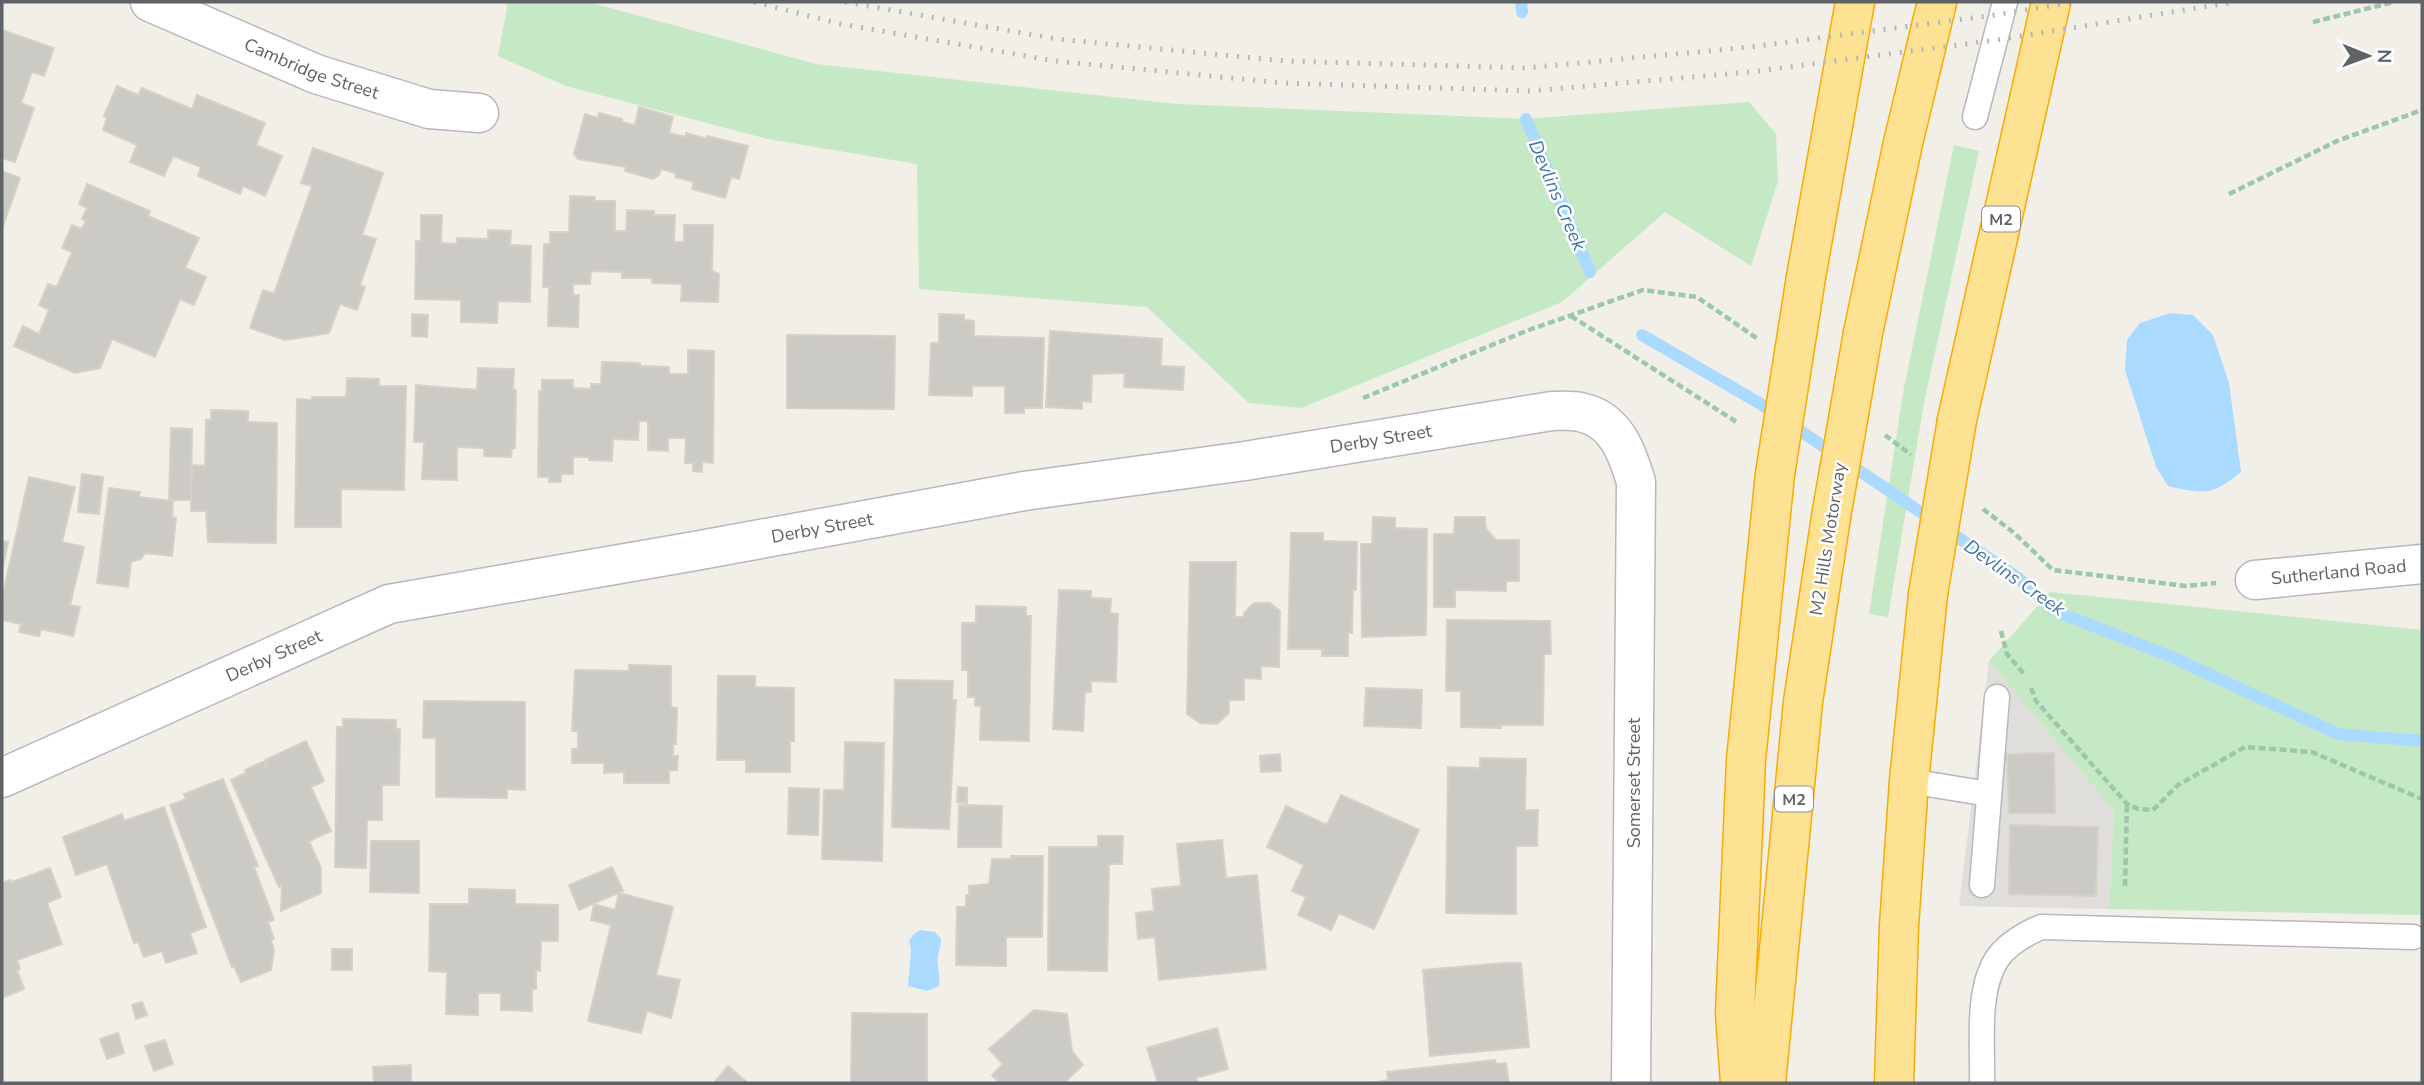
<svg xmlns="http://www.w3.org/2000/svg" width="2424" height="1085" font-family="'Nunito Sans',sans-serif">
	<rect width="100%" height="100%" fill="#f1efe8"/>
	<!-- industrial -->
	<path fill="#e0deda" d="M 1989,661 L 2114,811 L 2109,909 L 1959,906 Z"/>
	<!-- green -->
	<path fill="#c5e8c5" d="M 508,2 L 588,2 L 816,64 L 1177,104 L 1526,119 L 1749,102 L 1776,134 L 1778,181 L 1751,266 L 1665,212 L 1562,302 L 1301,408 L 1249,403 L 1147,307 L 919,289 L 917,164 L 768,139 L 566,86 L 498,56 Z
		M 1954,145 L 1979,151 L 1924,403 L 1888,617 L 1869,614 L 1903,393 Z
		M 2050,592 L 2422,630 L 2422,915 L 2109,909 L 2114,811 L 1989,661 Z"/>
	<!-- water -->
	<path fill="#aadaff" d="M 2170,313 L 2193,315 L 2213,335 L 2229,383 L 2241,472 C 2211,496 2204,494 2168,486 L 2156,467 L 2125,370 L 2127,340 L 2140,323 Z
		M 920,930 L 935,932 L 941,939 C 941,946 939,949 938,956 C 936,963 941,975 939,986 L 927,991 L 908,986 L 911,950 L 909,941 L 914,934 Z"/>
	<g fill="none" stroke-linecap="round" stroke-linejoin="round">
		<!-- stream -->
		<path stroke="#aadaff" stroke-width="12" d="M 1521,2 L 1522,12
			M 1526,119 L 1590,272
			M 1642,335 L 1759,403 L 2018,578 L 2055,611 L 2174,658 L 2338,734 L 2422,741"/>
	</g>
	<!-- building -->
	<path fill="#cccac5" stroke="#d6d1c6" stroke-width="2" d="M 2,30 L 54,48 L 44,76 L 32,72 L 21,103 L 34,108 L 15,162 L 2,158 Z
		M 117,86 L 138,95 L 142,88 L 192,109 L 197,95 L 265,123 L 256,145 L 282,156 L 265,196 L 243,186 L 240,194 L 198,176 L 201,167 L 173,156 L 164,176 L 130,162 L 137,145 L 103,130 L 107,118 L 104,116 Z
		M 639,107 L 673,117 L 669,133 L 686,137 L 686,133 L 707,139 L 707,136 L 748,146 L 739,179 L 731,177 L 725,198 L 692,189 L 694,182 L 675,177 L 676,173 L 661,169 L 659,175 L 653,179 L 625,171 L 626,167 L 578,159 L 574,154 L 585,114 L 598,118 L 599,113 L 622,119 L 622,122 L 635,125 Z
		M 313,148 L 383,173 L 362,235 L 376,239 L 360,285 L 365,287 L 357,310 L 340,304 L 329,333 L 285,340 L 250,328 L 263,290 L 274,294 L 312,186 L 301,183 Z
		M 2,171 L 20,178 L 2,229 Z
		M 87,184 L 150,211 L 148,216 L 199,238 L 185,268 L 206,277 L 194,305 L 180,299 L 155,357 L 112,339 L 100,368 L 75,373 L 14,346 L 23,326 L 39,334 L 49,310 L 39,305 L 48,284 L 57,287 L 72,252 L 62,248 L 72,225 L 82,229 L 86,221 L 82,219 L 87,208 L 79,204 Z
		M 570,196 L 595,197 L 594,201 L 615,201 L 615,231 L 626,231 L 627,210 L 654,211 L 654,215 L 675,215 L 674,242 L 684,242 L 684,225 L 713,225 L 712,271 L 719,274 L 718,302 L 681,301 L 682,284 L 652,283 L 652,278 L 622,278 L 622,272 L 591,271 L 590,284 L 573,284 L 573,295 L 579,295 L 578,327 L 548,326 L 549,287 L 543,287 L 544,244 L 550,244 L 550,232 L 569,232 Z
		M 421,215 L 442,215 L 441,243 L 457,244 L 457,238 L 488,239 L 488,230 L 511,231 L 510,245 L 531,246 L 530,302 L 498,301 L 497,323 L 461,322 L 461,300 L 415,299 L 416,241 L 421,241 Z
		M 412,314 L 428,315 L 427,337 L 412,336 Z
		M 939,314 L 964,315 L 964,320 L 974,321 L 974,336 L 1044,338 L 1042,408 L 1024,408 L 1024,413 L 1005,413 L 1005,386 L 972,386 L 972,396 L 929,395 L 931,343 L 939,343 Z
		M 1050,331 L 1162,339 L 1161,366 L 1184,367 L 1183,390 L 1124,387 L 1125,373 L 1092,374 L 1091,402 L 1082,401 L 1082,409 L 1046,407 Z
		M 787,335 L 895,336 L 894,409 L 787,408 Z
		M 688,350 L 714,351 L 713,463 L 702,462 L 702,472 L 693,471 L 693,463 L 685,463 L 686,438 L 668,438 L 668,451 L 648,450 L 648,421 L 639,421 L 638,440 L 613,439 L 612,461 L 589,460 L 589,457 L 573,457 L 573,474 L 561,474 L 561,482 L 549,482 L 549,477 L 538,477 L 539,391 L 542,391 L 542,380 L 573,380 L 573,388 L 591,389 L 591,384 L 601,384 L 602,362 L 640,363 L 640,366 L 669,367 L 669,374 L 688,374 Z
		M 478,368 L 514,369 L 513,390 L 516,390 L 515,448 L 512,448 L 511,457 L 484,456 L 484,448 L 457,447 L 457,480 L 422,479 L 424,442 L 414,442 L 416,385 L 477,390 Z
		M 347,378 L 379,379 L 379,386 L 406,386 L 404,490 L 341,489 L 341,527 L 295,527 L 297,399 L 312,400 L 312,397 L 346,397 Z
		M 211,410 L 248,411 L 248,422 L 277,423 L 276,543 L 208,542 L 206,511 L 191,511 L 192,465 L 205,466 L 206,420 L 211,420 Z
		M 171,428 L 192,429 L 191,500 L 169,500 Z
		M 82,474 L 103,477 L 99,514 L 78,512 Z
		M 29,477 L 75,487 L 62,542 L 84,547 L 70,605 L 80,607 L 73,636 L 41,629 L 39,636 L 19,632 L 21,624 L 2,620 L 2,598 Z
		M 109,488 L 140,492 L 139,497 L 173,501 L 172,517 L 176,518 L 172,556 L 145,553 L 141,559 L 131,562 L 128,587 L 97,583 Z
		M 1373,517 L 1395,518 L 1395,528 L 1427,529 L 1426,635 L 1362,637 L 1361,544 L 1372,544 Z
		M 1455,517 L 1485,517 L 1486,529 L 1496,540 L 1519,540 L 1519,581 L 1506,581 L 1506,591 L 1455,590 L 1455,607 L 1434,607 L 1434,534 L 1454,534 Z
		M 1291,533 L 1323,533 L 1323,541 L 1357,542 L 1356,590 L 1353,590 L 1352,633 L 1348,633 L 1348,656 L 1322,656 L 1322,649 L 1288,649 Z
		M 2,541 L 8,542 L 2,570 Z
		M 1190,562 L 1236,562 L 1235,617 L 1244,617 L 1244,613 L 1254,603 L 1270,603 L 1280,611 L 1279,667 L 1261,666 L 1261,679 L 1244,678 L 1244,700 L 1229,700 L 1229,713 L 1217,724 L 1200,723 L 1187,714 Z
		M 1059,590 L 1091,591 L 1091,598 L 1111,599 L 1110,613 L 1118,614 L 1116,682 L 1091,681 L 1091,692 L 1085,692 L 1083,731 L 1053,729 Z
		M 976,606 L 1026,607 L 1026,616 L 1031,616 L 1029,741 L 980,740 L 981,706 L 975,706 L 975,697 L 968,697 L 968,670 L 962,670 L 962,623 L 976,623 Z
		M 1447,620 L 1550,621 L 1551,654 L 1544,654 L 1543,725 L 1501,725 L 1501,728 L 1461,727 L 1461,691 L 1446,691 Z
		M 629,665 L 671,666 L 671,707 L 677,708 L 676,744 L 673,744 L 673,756 L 678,756 L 677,770 L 669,771 L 669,783 L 624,783 L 624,772 L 604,773 L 604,763 L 572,763 L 572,749 L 578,749 L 578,731 L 572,731 L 575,670 L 629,671 Z
		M 718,676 L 755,676 L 755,687 L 794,688 L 794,741 L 790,741 L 790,772 L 746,772 L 746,760 L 717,760 Z
		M 895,680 L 953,681 L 952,700 L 956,700 L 949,829 L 892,827 Z
		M 1366,688 L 1422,690 L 1421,728 L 1364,726 Z
		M 424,701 L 525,702 L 525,790 L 507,789 L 507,798 L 436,797 L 436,738 L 423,738 Z
		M 343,719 L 396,720 L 396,729 L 400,729 L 399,785 L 382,785 L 382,820 L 367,820 L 366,868 L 335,867 L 337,727 L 343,727 Z
		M 306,741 L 324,781 L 311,787 L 331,831 L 309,841 L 321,868 L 321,893 L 281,911 L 282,885 L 279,887 L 231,780 L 246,773 L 245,770 L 264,761 L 267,769 L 265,760 Z
		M 845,742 L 884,743 L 882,861 L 822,859 L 824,790 L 844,790 Z
		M 2054,753 L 2055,813 L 2009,813 L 2007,754 Z
		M 1280,754 L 1281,771 L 1261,772 L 1260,756 Z
		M 1480,758 L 1526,759 L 1525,810 L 1538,810 L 1537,846 L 1516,846 L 1516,914 L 1446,913 L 1448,767 L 1480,768 Z
		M 223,779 L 258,866 L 254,867 L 274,920 L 268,922 L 274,939 L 271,940 L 274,950 L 271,970 L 241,982 L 234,966 L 232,967 L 170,805 L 186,799 L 184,794 Z
		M 958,787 L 967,788 L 967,803 L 957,802 Z
		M 789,788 L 819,789 L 818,835 L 788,834 Z
		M 1341,795 L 1419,830 L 1374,929 L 1339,913 L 1331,930 L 1298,915 L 1306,897 L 1292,891 L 1304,865 L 1267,847 L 1286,806 L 1327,825 Z
		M 959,805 L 1002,806 L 1001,847 L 958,847 Z
		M 164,807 L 206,927 L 190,933 L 197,953 L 166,963 L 162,951 L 144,957 L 138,942 L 134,943 L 107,864 L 76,875 L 63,837 L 122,814 L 124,821 Z
		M 2010,825 L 2098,827 L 2096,896 L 2009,894 Z
		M 1098,836 L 1123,836 L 1122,864 L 1109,864 L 1107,971 L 1048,970 L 1049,847 L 1098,847 Z
		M 1222,840 L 1226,878 L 1257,875 L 1266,969 L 1159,980 L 1155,937 L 1138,939 L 1136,913 L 1154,911 L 1152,889 L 1181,886 L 1177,844 Z
		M 371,841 L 419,841 L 419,893 L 370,892 Z
		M 1011,856 L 1043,856 L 1042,937 L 1006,937 L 1006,966 L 956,965 L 957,907 L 966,907 L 966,895 L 969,895 L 969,886 L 989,884 L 992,859 L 1011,859 Z
		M 612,867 L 623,891 L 579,910 L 569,885 Z
		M 50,868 L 61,897 L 47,903 L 62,944 L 17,960 L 20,969 L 17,970 L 24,989 L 2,998 L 2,883 L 10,880 L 12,882 Z
		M 469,889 L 515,890 L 515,904 L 558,905 L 558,941 L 541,941 L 540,971 L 536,970 L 536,989 L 532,989 L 532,1011 L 501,1010 L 501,993 L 478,993 L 478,1015 L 446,1014 L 447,972 L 429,971 L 430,904 L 469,904 Z
		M 619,893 L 673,907 L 656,975 L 680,980 L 671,1018 L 647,1011 L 641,1033 L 588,1021 L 611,925 L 591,920 L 594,904 L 615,910 Z
		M 332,949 L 352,949 L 352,970 L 332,970 Z
		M 1504,963 L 1521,963 L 1529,1047 L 1430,1056 L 1423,970 Z
		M 142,1002 L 147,1015 L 136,1019 L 132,1005 Z
		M 1034,1010 L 1067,1014 L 1072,1051 L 1083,1065 L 1064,1083 L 999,1083 L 992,1075 L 1003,1064 L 989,1049 Z
		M 852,1013 L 927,1014 L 927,1083 L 851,1083 Z
		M 1217,1028 L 1228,1069 L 1196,1078 L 1198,1083 L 1158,1083 L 1147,1048 Z
		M 118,1033 L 124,1053 L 107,1059 L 100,1039 Z
		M 165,1040 L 173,1064 L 154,1071 L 145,1046 Z
		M 1495,1060 L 1496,1064 L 1506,1063 L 1509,1083 L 1372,1083 L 1388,1080 L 1387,1072 Z
		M 411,1065 L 411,1083 L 374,1083 L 373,1067 Z
		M 728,1066 L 748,1083 L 714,1083 Z"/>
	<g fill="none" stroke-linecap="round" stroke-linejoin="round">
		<defs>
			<path id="lane" d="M 1975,117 L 2005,2
				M 1909,781 L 1989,794
				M 1982,885 L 1997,697
				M 1982,1083 C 1983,1046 1976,991 1997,959 C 2007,944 2025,934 2041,927 L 2413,937"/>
			<g id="street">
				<path id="s1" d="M 150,2 L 316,74 L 429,109 L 479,113"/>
				<path id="s2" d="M 2255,580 L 2422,564"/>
				<path id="s3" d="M 2,778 L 389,604 L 695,551 L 1024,491 L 1245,461 L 1552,411 C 1561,411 1572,410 1580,412 C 1616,419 1627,452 1636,482 L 1631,1083"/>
			</g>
			<path id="highway" d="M 1806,277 L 1855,2
				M 1863,333 L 1903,143 L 1937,2
				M 1957,420 L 2051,2
				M 1740,1083 L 1735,1013 L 1746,760 L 1775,474
				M 1766,1083 L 1803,702 L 1831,517
				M 1894,1083 L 1899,926 L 1909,781 L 1928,594"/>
		</defs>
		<!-- lane casing -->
		<use href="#lane" stroke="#b5b8bc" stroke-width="27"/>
		<!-- street casing -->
		<use href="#street" stroke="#b5b8bc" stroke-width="41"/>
		<!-- highway casing -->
		<use href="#highway" stroke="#f9ab00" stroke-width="41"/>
		<!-- path -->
		<path stroke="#9cc7a9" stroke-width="4.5" stroke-dasharray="7 3.5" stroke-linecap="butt" d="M 2313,22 L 2394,2
			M 2229,194 L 2337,141 L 2422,110
			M 1571,316 L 1738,423
			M 1363,398 L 1526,331 L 1643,290 L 1697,297 L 1758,339
			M 1885,435 L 1911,455
			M 1983,509 L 2013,532 L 2053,570 L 2186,586 L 2216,583
			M 2001,631 L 2007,654 L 2024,674
			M 2031,688 L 2036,701 L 2127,804 L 2138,809 L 2153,810 L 2178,785 L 2245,747 L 2312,752 L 2422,799
			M 2125,886 L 2127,804"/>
		<!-- lane -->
		<use href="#lane" stroke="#fff" stroke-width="24"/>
		<!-- street -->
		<use href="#street" stroke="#fff" stroke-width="38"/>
		<!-- highway -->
		<use href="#highway" stroke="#fde293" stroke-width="38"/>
		<!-- rail -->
		<path stroke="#b6b7b8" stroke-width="5" stroke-dasharray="2 9" stroke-linecap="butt" d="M 754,2 L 841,24 L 1055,61 L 1283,83 L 1530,91 L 1750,72 L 1996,40 L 2235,2
			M 845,2 L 1057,39 L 1285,61 L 1526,68 L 1750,47 L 1995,15 L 2075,2"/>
		<defs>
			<path id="highway-bridge" d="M 1775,474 L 1806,277
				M 1831,517 L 1863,333
				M 1928,594 L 1957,420"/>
		</defs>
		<!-- highway-bridge casing -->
		<use href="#highway-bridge" stroke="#f9ab00" stroke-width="41" stroke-linecap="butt"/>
		<!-- highway-bridge -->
		<use href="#highway-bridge" stroke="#fde293" stroke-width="38"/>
	</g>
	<g text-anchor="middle" stroke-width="5" stroke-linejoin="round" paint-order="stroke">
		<!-- shield labels -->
		<g fill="#fff" stroke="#8f9295" stroke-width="2">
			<rect x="1982" y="206.5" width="38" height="25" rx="5"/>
			<rect x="1775" y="786.5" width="38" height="25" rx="5"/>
		</g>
		<g font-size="16" font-weight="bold" fill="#5f6368">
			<text x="2001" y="225">M2</text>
			<text x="1794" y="805">M2</text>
		</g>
		<!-- street labels -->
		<g font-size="18" fill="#5f6368" stroke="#fff">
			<text dy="6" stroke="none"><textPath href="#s1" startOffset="175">Cambridge Street</textPath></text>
			<text dy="6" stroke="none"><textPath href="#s3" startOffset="1430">Derby Street</textPath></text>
			<text dy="6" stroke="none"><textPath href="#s3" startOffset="864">Derby Street</textPath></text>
			<text transform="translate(1828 539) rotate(-81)" y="6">M2 Hills Motorway</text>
			<text dy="6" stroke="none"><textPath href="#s2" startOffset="84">Sutherland Road</textPath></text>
			<text dy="6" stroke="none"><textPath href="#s3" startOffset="298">Derby Street</textPath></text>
			<text transform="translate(1634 783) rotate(-90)" y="6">Somerset Street</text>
		</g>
		<!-- water labels -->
		<g font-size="19" font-style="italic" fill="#4174aa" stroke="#fff">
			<text transform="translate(1558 195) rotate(67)" y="7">Devlins Creek</text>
			<text transform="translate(2015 577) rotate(35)" y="7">Devlins Creek</text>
		</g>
	</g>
	<!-- border -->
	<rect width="2424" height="1085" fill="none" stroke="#5f6368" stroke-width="7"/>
	<!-- north arrow -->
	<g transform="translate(2368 56) rotate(91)" stroke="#ffffff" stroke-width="5" paint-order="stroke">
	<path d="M0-5L12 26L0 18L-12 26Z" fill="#5f6368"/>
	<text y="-10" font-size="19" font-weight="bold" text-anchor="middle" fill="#5f6368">N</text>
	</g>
</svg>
